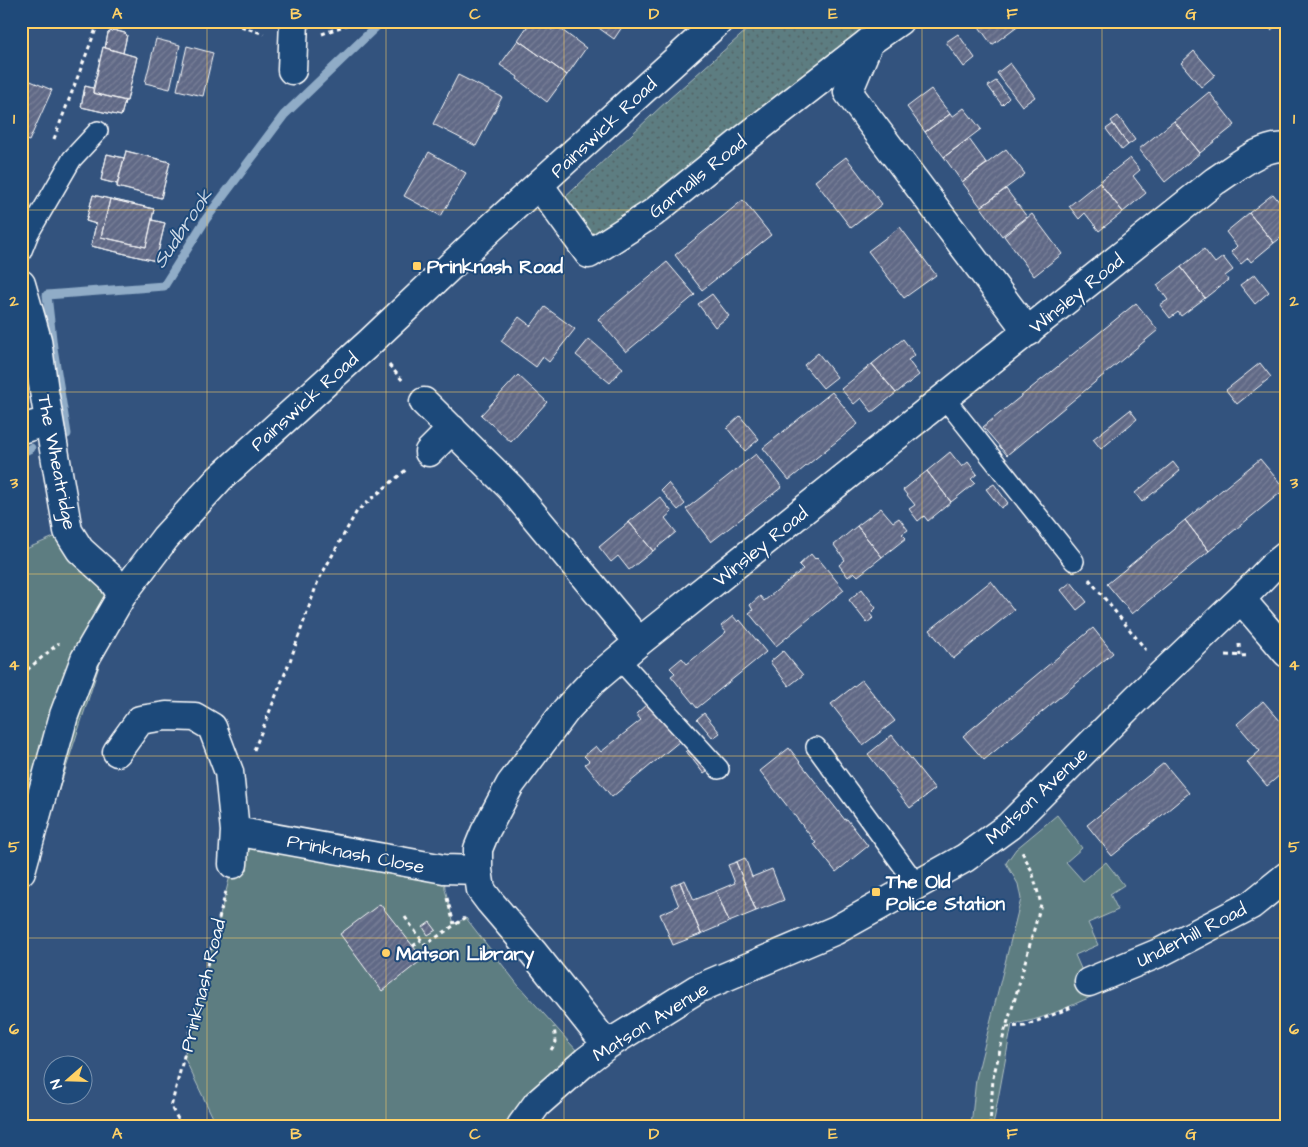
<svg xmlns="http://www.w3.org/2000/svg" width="1308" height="1147" font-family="'Architects Daughter',sans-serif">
	<defs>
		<pattern id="park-dots" width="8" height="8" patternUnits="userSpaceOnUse" patternTransform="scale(1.25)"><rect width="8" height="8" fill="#5d7d81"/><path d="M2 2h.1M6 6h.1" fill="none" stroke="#546466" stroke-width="1.8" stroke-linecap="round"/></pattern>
		<pattern id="building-hatch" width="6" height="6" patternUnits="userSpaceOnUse" patternTransform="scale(1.25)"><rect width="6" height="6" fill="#616986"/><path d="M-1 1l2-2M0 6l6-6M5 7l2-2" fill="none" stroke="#798098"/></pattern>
	</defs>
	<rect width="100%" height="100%" fill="#33537e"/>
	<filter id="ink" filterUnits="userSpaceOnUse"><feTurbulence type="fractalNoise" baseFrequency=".02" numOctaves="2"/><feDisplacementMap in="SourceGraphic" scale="10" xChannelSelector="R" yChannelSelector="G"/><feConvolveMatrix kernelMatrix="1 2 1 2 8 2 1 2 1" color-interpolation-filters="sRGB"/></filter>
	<g filter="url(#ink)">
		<!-- green -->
		<path fill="#5d7d81" stroke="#aebec0" d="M 68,531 L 122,595 L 21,907 L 21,551 Z
			M 1057,815 L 1082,848 L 1066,862 L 1083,881 L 1106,862 L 1124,885 L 1110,894 L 1118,910 L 1088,923 L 1098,945 L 1075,955 L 1093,996 C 1067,1007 1041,1021 1012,1024 L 993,1126 L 971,1126 L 976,1079 L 1021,899 L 1018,884 L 1006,863 L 1016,849 Z
			M 235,831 L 444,869 L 445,889 L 454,924 L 466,918 L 518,985 L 586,1061 L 521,1126 L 217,1126 L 184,1057 L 233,864 Z"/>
		<!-- park -->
		<path fill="url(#park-dots)" stroke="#aebec0" d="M 757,21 L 899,21 L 589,254 L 558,204 L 669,99 Z"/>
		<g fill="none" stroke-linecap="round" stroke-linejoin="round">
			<!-- stream -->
			<path stroke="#90acc7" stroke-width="9" d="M 67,434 L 53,348 L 47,295 L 164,286 L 206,219 L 284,115 L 382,21
				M 21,453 L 31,448"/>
		</g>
		<!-- building -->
		<path fill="url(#building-hatch)" stroke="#fff" d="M 531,21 L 539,21 L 552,30 L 555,25 L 586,48 L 567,75 L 518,40 Z
			M 589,21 L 626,21 L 614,39 Z
			M 975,21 L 1018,21 L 1020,24 L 992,45 Z
			M 1264,21 L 1282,21 L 1271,30 Z
			M 113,30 L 125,33 L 127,35 L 123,53 L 137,57 L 127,101 L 125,101 L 121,116 L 81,107 L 85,86 L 93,88 L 103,47 L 105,48 L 108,33 Z
			M 113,30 L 125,33 L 127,35 L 123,53 L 105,48 L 108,33 Z
			M 958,34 L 975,58 L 964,67 L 946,42 Z
			M 156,39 L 180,45 L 170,89 L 145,83 Z
			M 518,40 L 567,75 L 547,102 L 517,79 L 518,77 L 500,65 Z
			M 187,46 L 213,53 L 203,96 L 177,90 Z
			M 103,47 L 137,57 L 127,101 L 93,93 Z
			M 1194,51 L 1215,75 L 1201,87 L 1181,63 Z
			M 1010,63 L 1035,97 L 1022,106 L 997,73 Z
			M 458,75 L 502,97 L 476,146 L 433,124 Z
			M 21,77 L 52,90 L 29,141 L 21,138 Z
			M 996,81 L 1009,98 L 1002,105 L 988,86 Z
			M 85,86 L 93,88 L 93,93 L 125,101 L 121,116 L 81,107 Z
			M 931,89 L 950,114 L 925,132 L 907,107 Z
			M 1209,92 L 1235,125 L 1200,153 L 1174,121 Z
			M 964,108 L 981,129 L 944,157 L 925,132 L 950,114 L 952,117 Z
			M 1118,116 L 1135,140 L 1128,145 L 1111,121 Z
			M 1174,121 L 1200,153 L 1165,182 L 1139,149 Z
			M 1113,124 L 1128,145 L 1122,150 L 1106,129 Z
			M 969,139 L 987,164 L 962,182 L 944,157 Z
			M 1006,149 L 1025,174 L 981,207 L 962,182 Z
			M 126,151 L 170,162 L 161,198 L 117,187 L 117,184 L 101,180 L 107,154 L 124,158 Z
			M 126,151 L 170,162 L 161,198 L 117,187 Z
			M 429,152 L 466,173 L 441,216 L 404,196 Z
			M 107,154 L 124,158 L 117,184 L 101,180 Z
			M 846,157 L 882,204 L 851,228 L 815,181 Z
			M 1130,158 L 1140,170 L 1133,176 L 1146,193 L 1123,212 L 1099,182 Z
			M 1099,182 L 1123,212 L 1099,231 L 1085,213 L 1079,219 L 1069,206 Z
			M 1006,189 L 1027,217 L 1002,236 L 981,207 Z
			M 1273,194 L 1284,208 L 1287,205 L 1287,233 L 1274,243 L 1249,213 Z
			M 93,195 L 154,209 L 152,220 L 165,223 L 156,261 L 91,246 L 96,224 L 86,221 Z
			M 93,195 L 110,199 L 101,237 L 146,247 L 152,220 L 165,223 L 156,261 L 91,246 L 96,224 L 86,221 Z
			M 110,199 L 154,209 L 146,247 L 101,237 Z
			M 743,200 L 771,235 L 702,290 L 675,255 Z
			M 1249,213 L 1274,243 L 1251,262 L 1248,258 L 1241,264 L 1231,252 L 1237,246 L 1226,232 Z
			M 1032,214 L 1062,254 L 1034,276 L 1004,236 Z
			M 900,227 L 936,275 L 904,298 L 868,251 Z
			M 1204,249 L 1215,263 L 1223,257 L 1233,270 L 1225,276 L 1228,280 L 1205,298 L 1181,267 Z
			M 667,262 L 695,295 L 626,352 L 598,319 Z
			M 1181,267 L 1205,298 L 1181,316 L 1178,312 L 1170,318 L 1160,305 L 1168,300 L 1157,285 Z
			M 1255,274 L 1269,292 L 1255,304 L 1240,285 Z
			M 712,294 L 729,316 L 715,327 L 698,304 Z
			M 1136,303 L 1158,330 L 1007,455 L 983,427 Z
			M 545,307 L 575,329 L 549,362 L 543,357 L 536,367 L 501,341 L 519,317 L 531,326 Z
			M 589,339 L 623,368 L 610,383 L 576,355 Z
			M 903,339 L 915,355 L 908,360 L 919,375 L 896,393 L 872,364 Z
			M 818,353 L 837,377 L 823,388 L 804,365 Z
			M 1260,363 L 1271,377 L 1237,404 L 1226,390 Z
			M 872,364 L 896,393 L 872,412 L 861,398 L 854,404 L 841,389 Z
			M 518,375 L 547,402 L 511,442 L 481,415 Z
			M 832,392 L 858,424 L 789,480 L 763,448 Z
			M 1130,410 L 1137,419 L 1101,449 L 1093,439 Z
			M 740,416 L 759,439 L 745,451 L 727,428 Z
			M 950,452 L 962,467 L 968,462 L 977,474 L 971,479 L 975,483 L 951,502 L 927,471 Z
			M 756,454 L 782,487 L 711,542 L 686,509 Z
			M 1260,459 L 1285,489 L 1209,551 L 1185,520 Z
			M 1173,462 L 1180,471 L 1142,502 L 1135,493 Z
			M 927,471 L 951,502 L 928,521 L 924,516 L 918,521 L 909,509 L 915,505 L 903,490 Z
			M 668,483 L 685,504 L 678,510 L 661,490 Z
			M 994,484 L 1008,503 L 1001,508 L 986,489 Z
			M 24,493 L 26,509 L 22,510 L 25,528 L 21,528 L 21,494 Z
			M 660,497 L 672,512 L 665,518 L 676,532 L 653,551 L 629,522 Z
			M 881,508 L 893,522 L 899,518 L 908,530 L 902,534 L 906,538 L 882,557 L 857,526 Z
			M 1185,520 L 1209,551 L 1132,614 L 1107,584 Z
			M 629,522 L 653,551 L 629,570 L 618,556 L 611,562 L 599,547 Z
			M 857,526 L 882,557 L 858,576 L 854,572 L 848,577 L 839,565 L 845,560 L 834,545 Z
			M 811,554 L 815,559 L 817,557 L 844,590 L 776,646 L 749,613 L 753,610 L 750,605 L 760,596 L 764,601 L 803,569 L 799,565 Z
			M 991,581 L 1014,610 L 953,659 L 930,630 Z
			M 1071,582 L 1087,602 L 1077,610 L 1061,590 Z
			M 862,589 L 876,608 L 870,614 L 873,618 L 867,623 L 849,600 Z
			M 733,616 L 738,622 L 740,620 L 766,652 L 697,708 L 671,676 L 675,673 L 670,668 L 682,658 L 687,664 L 726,632 L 721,626 Z
			M 1093,628 L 1113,653 L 984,760 L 963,736 Z
			M 783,651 L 803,675 L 789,686 L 770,662 Z
			M 862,680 L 895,721 L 863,745 L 831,704 Z
			M 1263,701 L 1287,729 L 1287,783 L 1280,775 L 1267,786 L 1247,762 L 1260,751 L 1237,724 Z
			M 647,704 L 652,710 L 654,709 L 680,741 L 612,797 L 585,764 L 589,761 L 584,756 L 596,746 L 601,752 L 641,720 L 636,714 Z
			M 704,713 L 720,733 L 713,738 L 697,719 Z
			M 892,735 L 935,789 L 910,808 L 868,754 Z
			M 693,745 L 711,769 L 704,774 L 686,751 Z
			M 789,748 L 845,820 L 847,819 L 868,846 L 836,872 L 814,844 L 816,843 L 760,771 Z
			M 1164,763 L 1189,793 L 1112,856 L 1087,825 Z
			M 745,858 L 752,877 L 772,869 L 784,900 L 756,911 L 736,862 Z
			M 736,862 L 756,911 L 729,922 L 716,891 L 735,883 L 728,865 Z
			M 685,880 L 694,900 L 716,891 L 729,922 L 701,934 L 680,882 Z
			M 680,882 L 701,934 L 673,945 L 660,914 L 679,906 L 671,886 Z
			M 380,904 L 423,959 L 382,991 L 340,934 Z
			M 430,922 L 436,930 L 428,935 L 423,927 Z"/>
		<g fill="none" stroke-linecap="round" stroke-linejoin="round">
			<defs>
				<path id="service" d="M 21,253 L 29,233 L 72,159 L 98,131
					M 945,399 L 1074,561
					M 619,659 L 719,769
					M 816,747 L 917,885"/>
				<path id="pedestrian" d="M 539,185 L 589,254 L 653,213 L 743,140 L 869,42"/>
				<path id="minor" d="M 899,21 L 869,42 L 848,92 L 1028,332
					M 292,70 L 294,21
					M 21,284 L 37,340 L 44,391 L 68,531 L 80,550 L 111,578 L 122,595
					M 424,402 L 511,488 L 639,642
					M 21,429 L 49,421
					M 429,452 L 452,429
					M 1241,599 L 1287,653
					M 117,752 L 140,720 L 166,716 L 195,717 L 212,727 L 229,772 L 235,831
					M 233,864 L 235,831 L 444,869 L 478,870
					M 1089,982 L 1161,952 L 1251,905 L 1287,876
					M 607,1045 L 532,951 L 490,902 L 481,890 L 478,870 L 478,849 L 485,832 L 510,785 L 566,710 L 593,681 L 639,642 L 1215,181 C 1234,169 1264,143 1287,148
					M 521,1126 L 537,1104 L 586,1061 L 607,1045 L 697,989 L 836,930 L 965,858 L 1009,826 L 1137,698 L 1241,599 L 1272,567 L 1287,555"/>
				<path id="secondary" d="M 21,871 L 64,715 L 85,659 L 122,595 L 165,538 L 219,479 L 369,343 L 491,228 L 719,21"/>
			</defs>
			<!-- service casing -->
			<use href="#service" stroke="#fff" stroke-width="22"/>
			<!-- pedestrian casing -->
			<use href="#pedestrian" stroke="#fff" stroke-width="31"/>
			<!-- minor casing -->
			<use href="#minor" stroke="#fff" stroke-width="31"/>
			<!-- secondary casing -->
			<use href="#secondary" stroke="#fff" stroke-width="31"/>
			<!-- path -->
			<path stroke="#fff" stroke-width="3" stroke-dasharray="4 4" stroke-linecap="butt" d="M 226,21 L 264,34
				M 322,34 L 346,25 L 347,21
				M 54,139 L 99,21
				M 389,365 L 403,381
				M 1089,579 L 1146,650
				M 1239,644 L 1240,656
				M 1226,655 L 1250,656
				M 21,675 L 59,643
				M 254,750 L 290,661 L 318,581 L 357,511 L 407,469
				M 447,898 L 454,924
				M 405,917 L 425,945 L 465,918
				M 413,946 L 421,940
				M 1006,1027 L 1025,1026 L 1074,1006
				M 551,1050 L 556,1042 L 554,1027
				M 182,1126 L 171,1107 L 226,891
				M 990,1126 L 993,1078 L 1005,1030 L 1014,1002 L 1041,904 L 1032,871 L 1022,852"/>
			<!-- service -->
			<use href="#service" stroke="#1f4a7a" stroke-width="19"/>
			<!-- pedestrian -->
			<use href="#pedestrian" stroke="#1f4a7a" stroke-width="28"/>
			<!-- minor -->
			<use href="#minor" stroke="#1f4a7a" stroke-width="28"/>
			<!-- secondary -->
			<use href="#secondary" stroke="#1f4a7a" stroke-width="28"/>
		</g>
	</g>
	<!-- grid -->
	<path fill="none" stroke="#ffd166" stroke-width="1" stroke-opacity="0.55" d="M 207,21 L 207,1126M 386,21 L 386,1126M 564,21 L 564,1126M 744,21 L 744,1126M 922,21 L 922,1126M 1102,21 L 1102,1126M 21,210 L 1287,210M 21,392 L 1287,392M 21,574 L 1287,574M 21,756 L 1287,756M 21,938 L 1287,938"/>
	<!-- markers -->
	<g fill="#ffd166" stroke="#1f4a7a" stroke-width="2">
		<rect x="412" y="261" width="10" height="10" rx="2.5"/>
		<rect x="871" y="887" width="10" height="10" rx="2.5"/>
		<circle cx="386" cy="953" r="5"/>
	</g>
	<g text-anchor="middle" stroke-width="4" stroke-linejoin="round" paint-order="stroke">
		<!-- street labels -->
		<g font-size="19" fill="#fff" stroke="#1f4a7a">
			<text transform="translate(603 127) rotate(-43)" y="7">Painswick Road</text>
			<text transform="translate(697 176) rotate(-39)" y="7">Garnalls Road</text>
			<text transform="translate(1076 293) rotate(-39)" y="7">Winsley Road</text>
			<text transform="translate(304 401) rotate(-42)" y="7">Painswick Road</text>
			<text transform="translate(58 462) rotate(79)" y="7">The Wheatridge</text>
			<text transform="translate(760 546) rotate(-39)" y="7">Winsley Road</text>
			<text transform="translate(1036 795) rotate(-43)" y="7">Matson Avenue</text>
			<text transform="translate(356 853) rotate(11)" y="7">Prinknash Close</text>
			<text transform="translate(1191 934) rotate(-27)" y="7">Underhill Road</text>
			<text transform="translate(202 985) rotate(-76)" y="7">Prinknash Road</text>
			<text transform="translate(650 1021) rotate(-32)" y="7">Matson Avenue</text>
		</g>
		<!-- poi labels -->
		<g font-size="19" font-weight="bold" fill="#fff" stroke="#1f4a7a" text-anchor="start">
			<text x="427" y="273">Prinknash Road</text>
			<text x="886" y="888">The Old<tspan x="886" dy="22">Police Station</tspan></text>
			<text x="396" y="960">Matson Library</text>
		</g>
		<!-- water labels -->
		<g font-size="20" font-style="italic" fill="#d1dce8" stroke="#1f4a7a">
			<text transform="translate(182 228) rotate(-56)" y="7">Sudbrook</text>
		</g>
	</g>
	<!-- margin -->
	<rect width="1308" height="1147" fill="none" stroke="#1f4a7a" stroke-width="55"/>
	<!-- north arrow -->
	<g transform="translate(68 1080) rotate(250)"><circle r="24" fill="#1f4a7a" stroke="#7992af"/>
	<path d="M0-4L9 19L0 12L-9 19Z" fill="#ffd166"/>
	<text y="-8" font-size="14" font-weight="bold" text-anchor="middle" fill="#ffffff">N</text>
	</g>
	<rect x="28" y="28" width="1252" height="1092" fill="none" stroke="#ffd166" stroke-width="2"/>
	<g font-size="16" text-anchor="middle" font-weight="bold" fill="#ffd166">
		<text x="117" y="19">A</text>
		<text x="296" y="19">B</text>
		<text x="475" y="19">C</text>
		<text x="654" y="19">D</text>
		<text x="833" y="19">E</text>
		<text x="1012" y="19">F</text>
		<text x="1191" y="19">G</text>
		<text x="14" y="124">1</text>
		<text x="1294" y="124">1</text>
		<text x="14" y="306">2</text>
		<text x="1294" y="306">2</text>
		<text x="14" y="488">3</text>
		<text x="1294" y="488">3</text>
		<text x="14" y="670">4</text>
		<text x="1294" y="670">4</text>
		<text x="14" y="852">5</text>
		<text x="1294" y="852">5</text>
		<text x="14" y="1034">6</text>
		<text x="1294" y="1034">6</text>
		<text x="117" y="1139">A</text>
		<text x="296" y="1139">B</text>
		<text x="475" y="1139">C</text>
		<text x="654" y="1139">D</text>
		<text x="833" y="1139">E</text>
		<text x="1012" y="1139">F</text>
		<text x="1191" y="1139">G</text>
	</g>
</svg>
